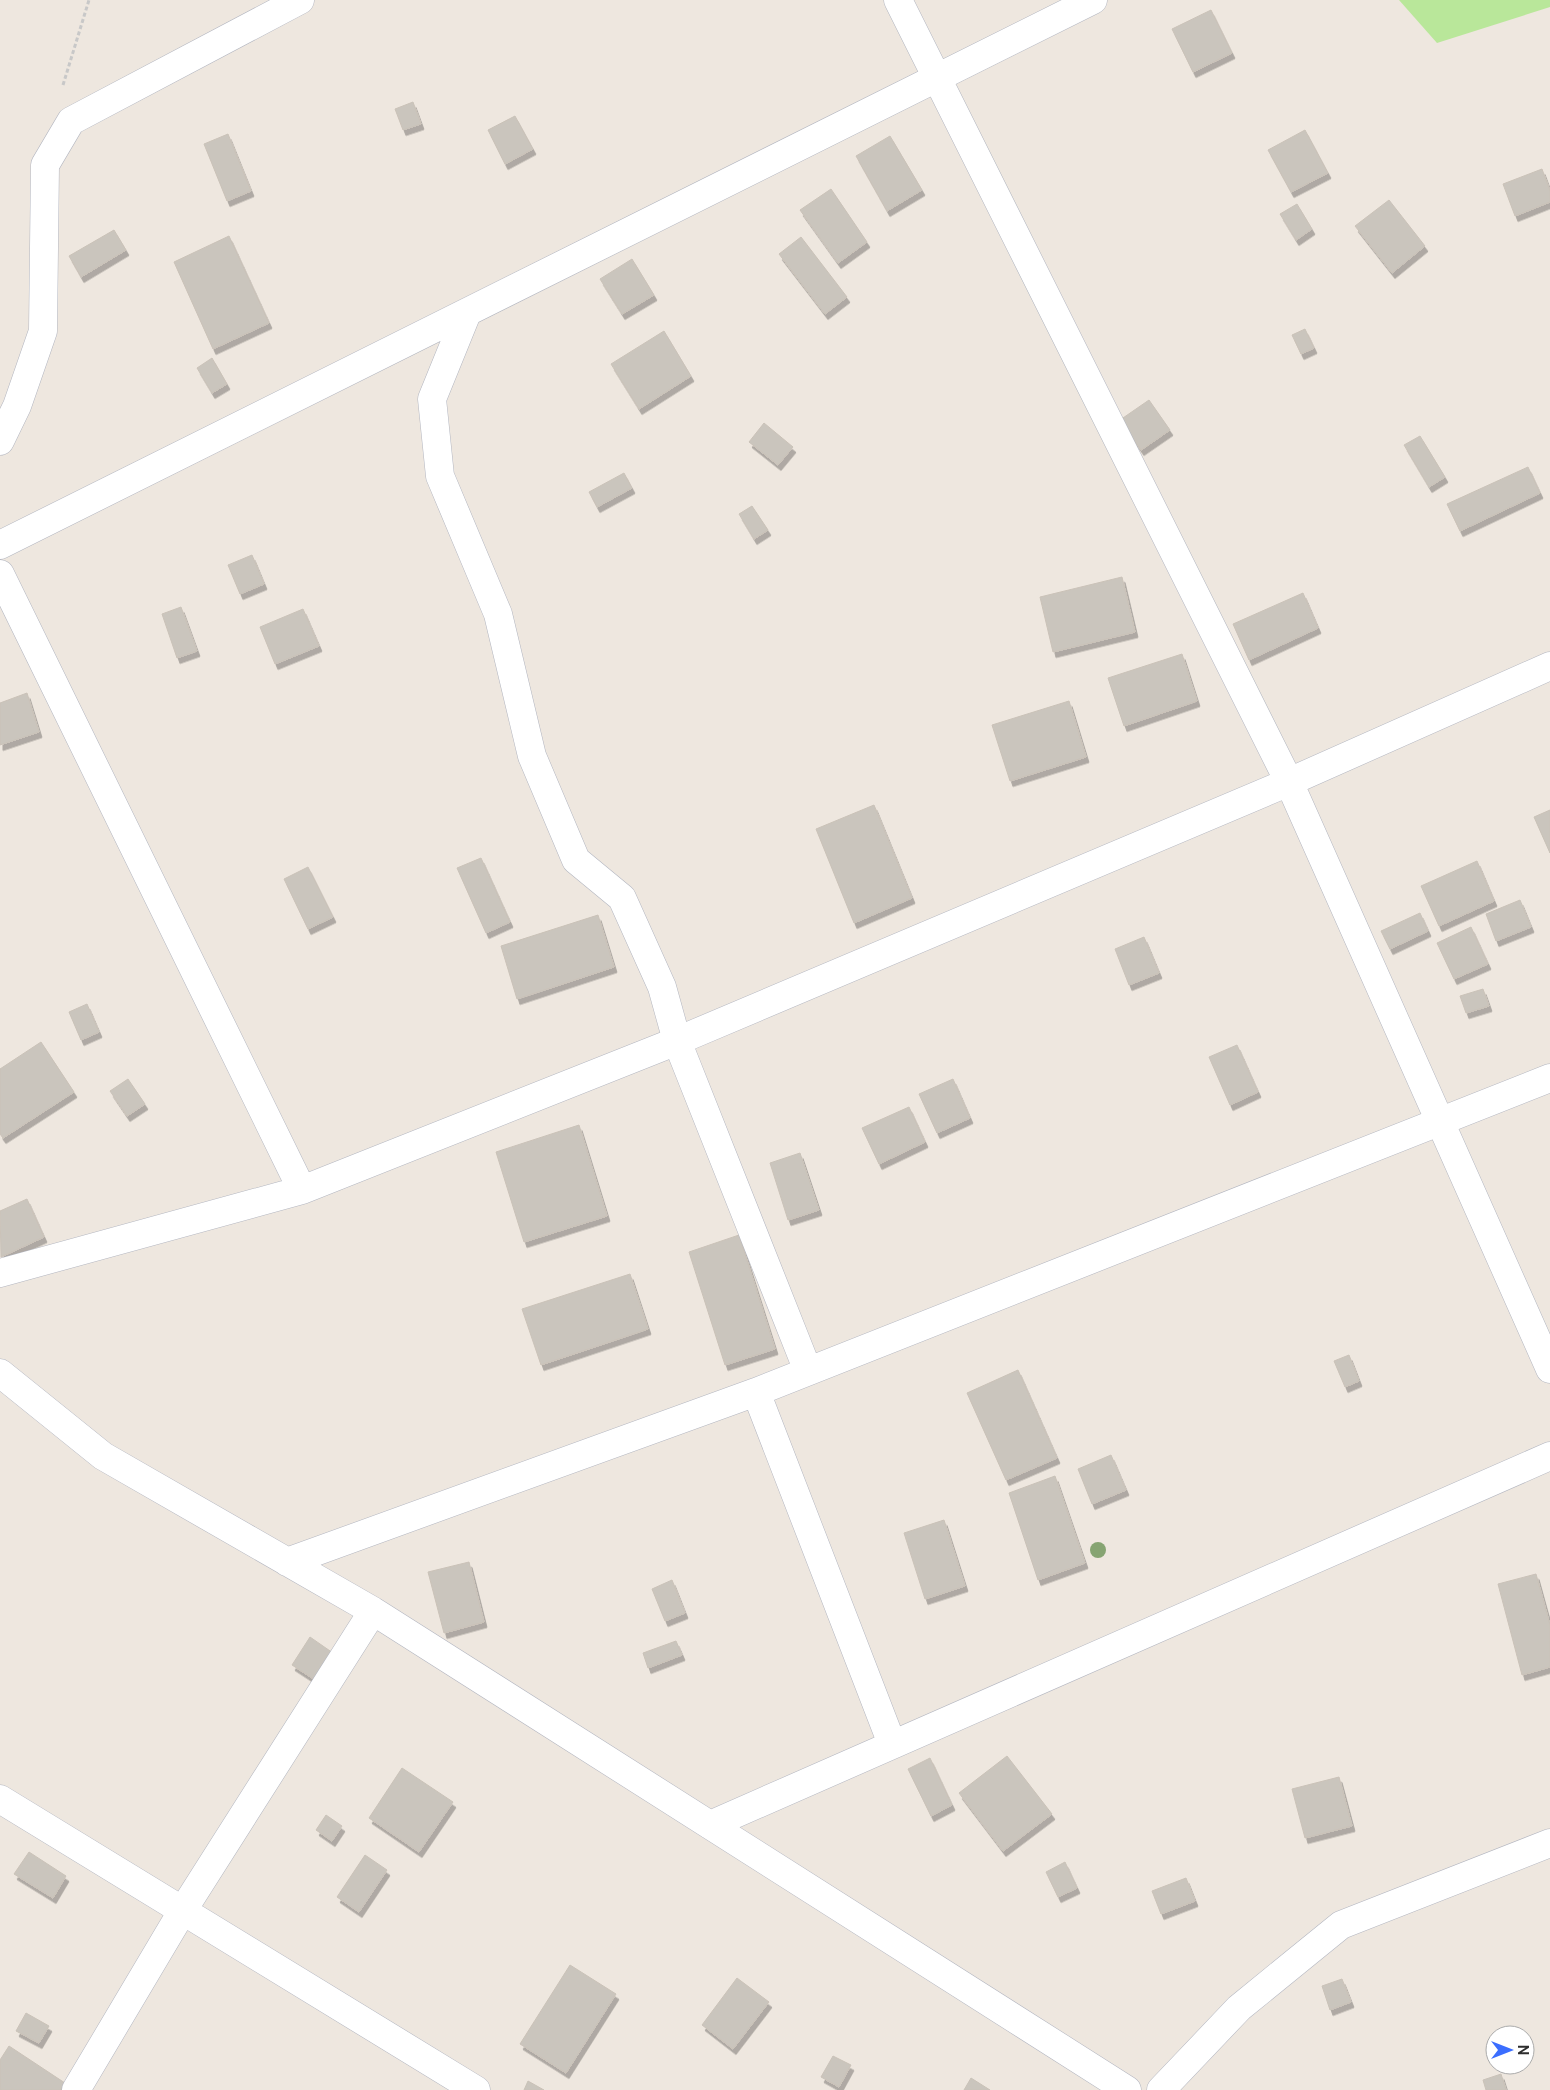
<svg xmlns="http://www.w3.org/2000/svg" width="1550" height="2090" font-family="'Public Sans',sans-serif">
	<defs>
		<filter id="shadow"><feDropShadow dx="3" dy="5.5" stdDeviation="0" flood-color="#0004"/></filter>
	</defs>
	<rect width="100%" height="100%" fill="#eee7df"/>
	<!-- green -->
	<path fill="#b9e79a" d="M 1399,0 L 1550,0 L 1550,7 L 1437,43 Z"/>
	<!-- building -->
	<path fill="#cac5bd" stroke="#cac2b8" filter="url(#shadow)" d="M 1211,10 L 1232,53 L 1193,72 L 1172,29 Z
		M 413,102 L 421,124 L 403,130 L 395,109 Z
		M 515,116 L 533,149 L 505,164 L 488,130 Z
		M 1305,130 L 1328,173 L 1291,192 L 1268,150 Z
		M 228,134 L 251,191 L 227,201 L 204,144 Z
		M 890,136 L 922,190 L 887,211 L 856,156 Z
		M 1542,169 L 1550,191 L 1550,202 L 1515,216 L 1503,184 Z
		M 831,189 L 867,242 L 838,263 L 800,210 Z
		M 1389,200 L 1425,246 L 1392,273 L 1355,226 Z
		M 1297,204 L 1312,229 L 1296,240 L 1280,214 Z
		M 114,230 L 126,250 L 81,277 L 69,256 Z
		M 229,236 L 269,323 L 213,349 L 174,262 Z
		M 801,237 L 847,297 L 825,314 L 779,254 Z
		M 632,259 L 654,295 L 622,314 L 600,279 Z
		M 1305,329 L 1314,348 L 1301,354 L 1292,335 Z
		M 664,331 L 691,376 L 639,409 L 611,364 Z
		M 212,358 L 227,384 L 212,393 L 197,368 Z
		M 1149,400 L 1170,430 L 1141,450 L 1120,420 Z
		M 764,423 L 793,447 L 778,465 L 749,442 Z
		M 1420,436 L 1445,477 L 1429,487 L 1404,445 Z
		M 1528,467 L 1540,493 L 1460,531 L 1447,504 Z
		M 624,473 L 632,488 L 597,507 L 589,492 Z
		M 752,506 L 768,530 L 754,539 L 739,514 Z
		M 252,555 L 264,584 L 240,594 L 228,565 Z
		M 1122,577 L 1135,632 L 1053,652 L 1040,597 Z
		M 1303,593 L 1318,628 L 1249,660 L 1233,624 Z
		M 181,607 L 197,651 L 177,658 L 162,614 Z
		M 303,609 L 319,646 L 275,664 L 260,627 Z
		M 1182,654 L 1197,701 L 1124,726 L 1108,678 Z
		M 27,693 L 39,732 L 0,745 L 0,703 Z
		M 1069,701 L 1086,757 L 1010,781 L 992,725 Z
		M 874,805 L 912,898 L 854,923 L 816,829 Z
		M 1550,810 L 1550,853 L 1534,817 Z
		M 481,858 L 510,922 L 486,933 L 457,868 Z
		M 1477,861 L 1494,901 L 1439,926 L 1421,886 Z
		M 308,867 L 333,917 L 308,929 L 284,879 Z
		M 1520,900 L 1531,927 L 1496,941 L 1486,914 Z
		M 1420,913 L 1428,931 L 1390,949 L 1381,931 Z
		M 598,915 L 614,967 L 517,999 L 501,946 Z
		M 1471,927 L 1488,964 L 1454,979 L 1437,943 Z
		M 1144,937 L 1159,973 L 1129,985 L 1115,949 Z
		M 1483,989 L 1489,1006 L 1466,1013 L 1460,996 Z
		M 87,1004 L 99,1032 L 81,1040 L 69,1012 Z
		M 41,1042 L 74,1092 L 3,1138 L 0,1134 L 0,1069 Z
		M 1237,1045 L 1258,1092 L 1230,1105 L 1209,1057 Z
		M 128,1079 L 145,1104 L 127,1116 L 110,1091 Z
		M 953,1079 L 970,1118 L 937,1133 L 919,1094 Z
		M 909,1107 L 925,1142 L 879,1164 L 862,1128 Z
		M 579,1125 L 607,1216 L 524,1242 L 496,1152 Z
		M 800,1153 L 819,1210 L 788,1220 L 770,1163 Z
		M 27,1199 L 44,1237 L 1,1257 L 0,1211 Z
		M 739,1235 L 775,1349 L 725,1365 L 689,1252 Z
		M 630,1274 L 648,1329 L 541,1365 L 522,1309 Z
		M 1349,1355 L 1359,1381 L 1345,1387 L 1334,1361 Z
		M 1018,1370 L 1057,1458 L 1006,1480 L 967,1393 Z
		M 1111,1455 L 1126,1490 L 1092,1504 L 1078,1469 Z
		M 1055,1476 L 1085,1563 L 1038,1580 L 1009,1493 Z
		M 944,1520 L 965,1586 L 925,1599 L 904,1533 Z
		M 469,1562 L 484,1622 L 444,1633 L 428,1572 Z
		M 1536,1574 L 1550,1625 L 1550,1667 L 1522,1675 L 1498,1584 Z
		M 672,1580 L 685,1613 L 665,1621 L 652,1589 Z
		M 310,1637 L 333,1653 L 315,1680 L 292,1665 Z
		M 676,1641 L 682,1655 L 648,1668 L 643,1653 Z
		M 1007,1756 L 1052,1814 L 1003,1851 L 959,1793 Z
		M 930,1758 L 952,1805 L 931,1816 L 908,1769 Z
		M 402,1768 L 453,1802 L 419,1852 L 369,1818 Z
		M 1339,1777 L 1352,1826 L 1305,1838 L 1292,1789 Z
		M 326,1815 L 342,1826 L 332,1841 L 316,1830 Z
		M 29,1852 L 66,1876 L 53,1898 L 14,1874 Z
		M 365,1855 L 387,1870 L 359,1912 L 337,1897 Z
		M 1065,1862 L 1077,1888 L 1058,1897 L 1046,1872 Z
		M 1186,1878 L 1195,1901 L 1161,1914 L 1152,1891 Z
		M 570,1965 L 616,1994 L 566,2073 L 520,2044 Z
		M 737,1978 L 769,2002 L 733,2049 L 702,2025 Z
		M 1342,1979 L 1351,2002 L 1330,2010 L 1322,1986 Z
		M 26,2013 L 49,2026 L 39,2043 L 16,2031 Z
		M 9,2046 L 68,2085 L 65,2090 L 0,2090 L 0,2060 Z
		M 833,2056 L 851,2065 L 839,2087 L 821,2077 Z
		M 1501,2074 L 1506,2090 L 1486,2090 L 1483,2080 Z
		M 971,2078 L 990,2090 L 964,2090 Z
		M 528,2081 L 544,2090 L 524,2090 Z"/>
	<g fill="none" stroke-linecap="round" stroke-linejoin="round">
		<defs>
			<path id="street" d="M 898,0 L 1289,782 L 1550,666
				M 467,313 L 432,399 L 440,476 L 498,614 L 532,756 L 576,860 L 622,898 L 662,987 L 677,1041 L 808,1371
				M 0,441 L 17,406 L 43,331 L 45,165 L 71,121 L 300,0
				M 0,545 L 1093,0
				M 0,574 L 302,1190 L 677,1041 L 1289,782 L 1550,1369
				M 0,1273 L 302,1190
				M 0,1373 L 103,1456 L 373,1611 L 1127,2090
				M 756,1392 L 892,1744
				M 287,1562 L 756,1392 L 1550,1078
				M 0,1799 L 476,2090
				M 710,1825 L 1550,1456
				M 76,2090 L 183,1910 L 373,1611
				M 1161,2090 L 1239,2008 L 1341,1925 L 1550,1843"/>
		</defs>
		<!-- street casing -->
		<use href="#street" stroke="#b3b6c0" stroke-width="29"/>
		<!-- path -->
		<path stroke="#c8c8c8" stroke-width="3" stroke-dasharray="4 2.5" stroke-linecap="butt" d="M 63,85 L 89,0"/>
		<!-- street -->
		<use href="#street" stroke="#fff" stroke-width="28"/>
	</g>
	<!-- trees -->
	<circle fill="#86a472" cx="1098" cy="1550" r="8"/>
	<!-- north arrow -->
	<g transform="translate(1510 2050) rotate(90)"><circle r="24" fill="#ffffff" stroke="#ababab"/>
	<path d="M0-4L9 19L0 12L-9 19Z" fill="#3b6eff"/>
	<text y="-8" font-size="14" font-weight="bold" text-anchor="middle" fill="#2d2d2d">N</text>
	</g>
</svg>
